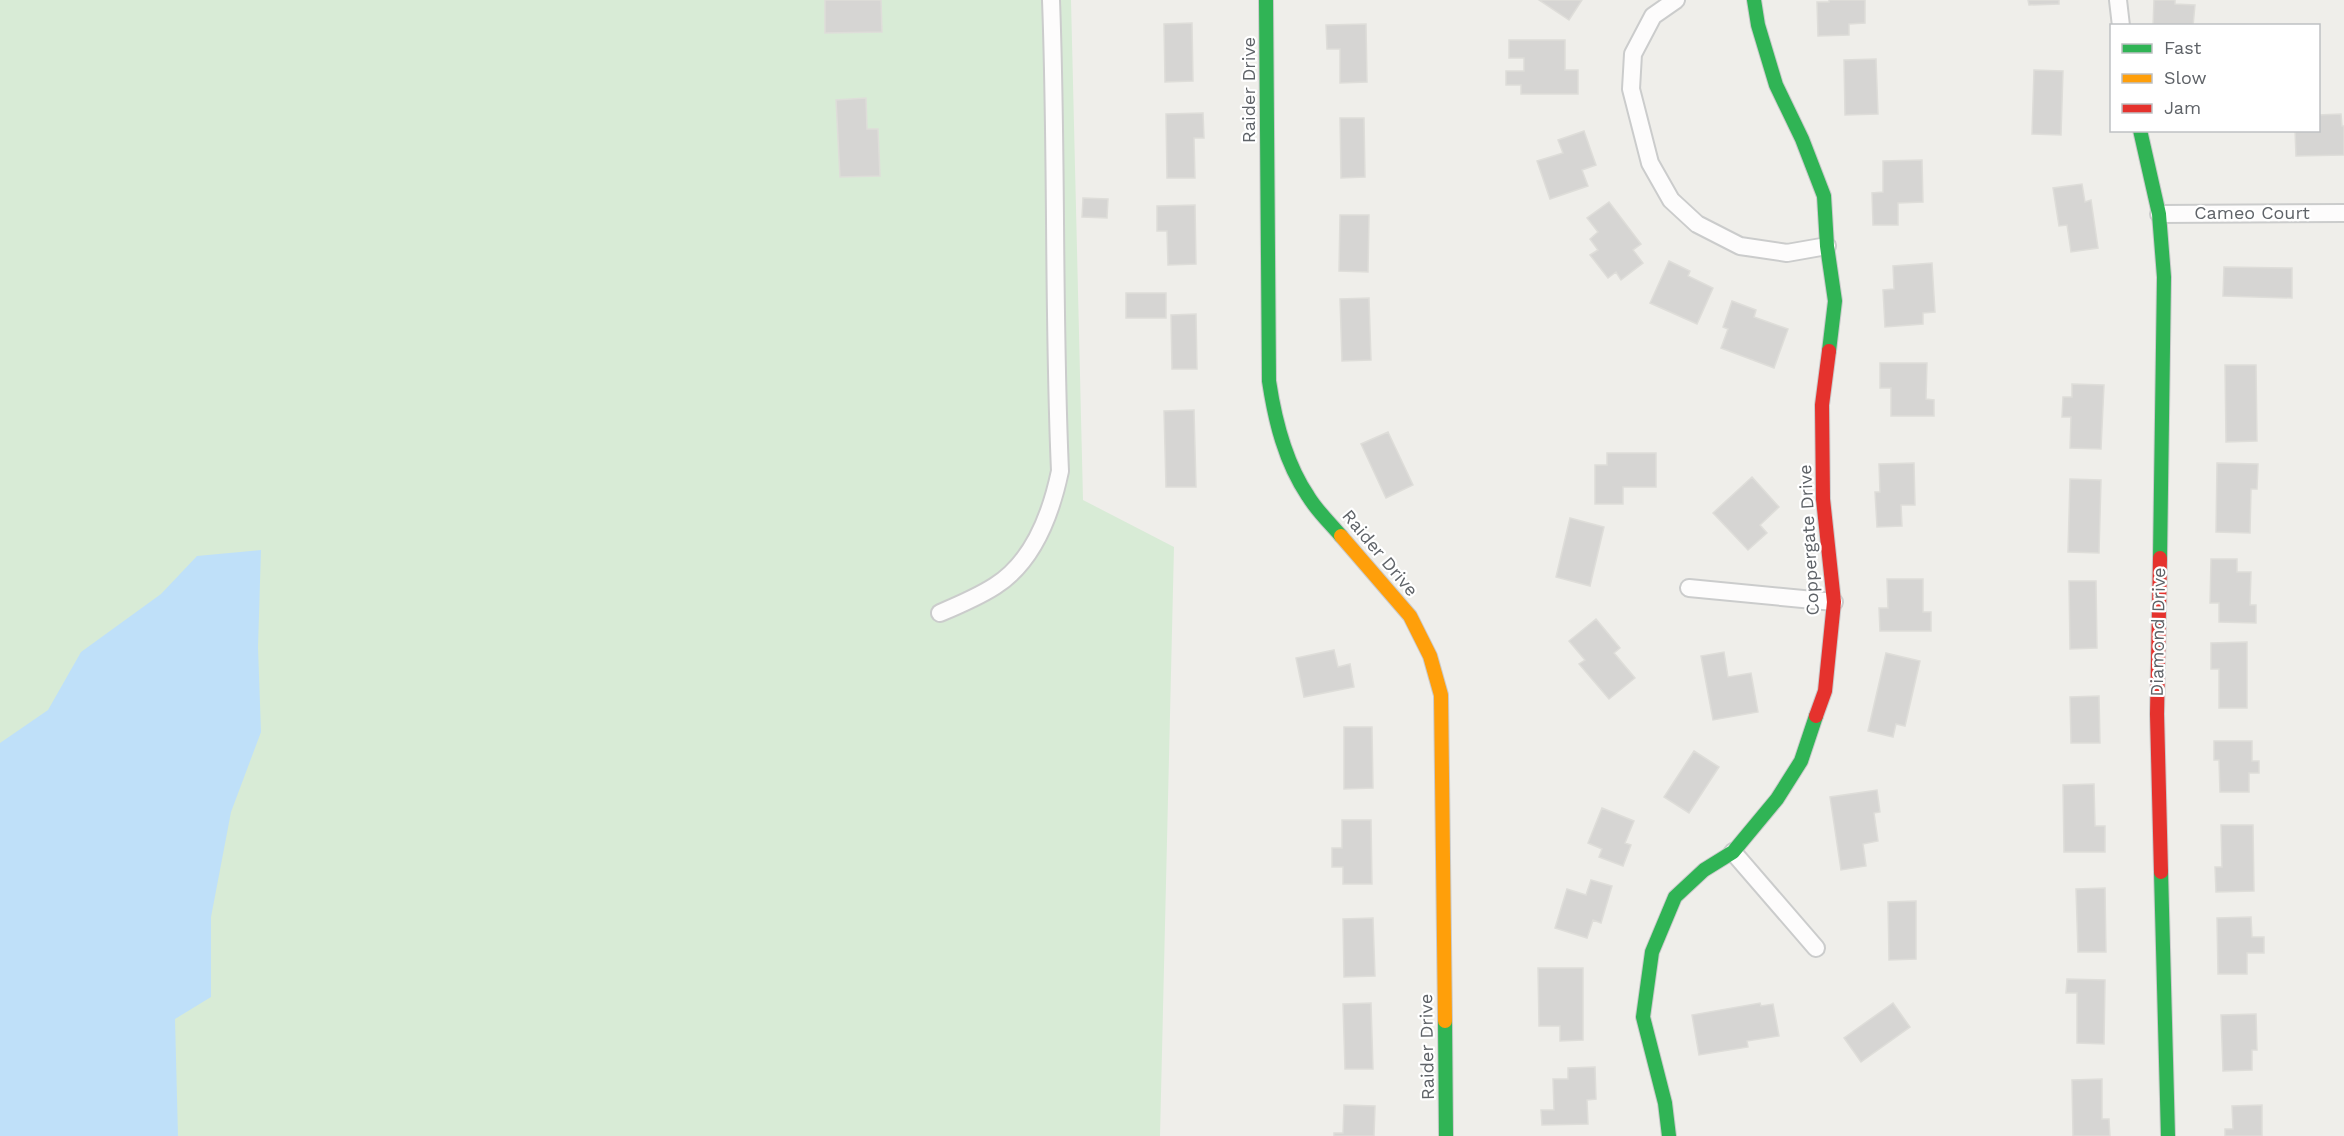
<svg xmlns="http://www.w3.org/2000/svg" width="2344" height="1136" font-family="'Work Sans',sans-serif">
	<rect width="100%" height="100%" fill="#efeeea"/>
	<!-- green -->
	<path fill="#d8ebd6" d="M 0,0 L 1071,0 L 1083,500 L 1174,547 L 1160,1136 L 0,1136 Z"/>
	<!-- water -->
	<path fill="#bfe0f9" d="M 261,550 L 258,647 L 261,732 L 231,812 L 211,917 L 211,997 L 175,1019 L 178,1136 L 0,1136 L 0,743 L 48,710 L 81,652 L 161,594 L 197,556 Z"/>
	<!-- building -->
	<path fill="#d6d5d3" stroke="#deddd9" stroke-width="1.5" d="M 825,0 L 881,0 L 882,32 L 825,33 Z
		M 1539,0 L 1582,0 L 1569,20 Z
		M 1829,0 L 1865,0 L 1865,23 L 1849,24 L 1849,35 L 1818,36 L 1817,2 L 1829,2 Z
		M 2028,0 L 2059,0 L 2059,4 L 2029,5 Z
		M 2154,0 L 2175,0 L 2175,4 L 2195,5 L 2193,26 L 2153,26 Z
		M 1192,23 L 1193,81 L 1165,82 L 1164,24 Z
		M 1366,24 L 1367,82 L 1340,83 L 1340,49 L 1327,49 L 1326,25 Z
		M 1509,40 L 1565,40 L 1565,70 L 1578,70 L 1578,94 L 1521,94 L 1521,85 L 1506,85 L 1506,71 L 1524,71 L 1524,58 L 1509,58 Z
		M 1876,59 L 1878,114 L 1845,115 L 1844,60 Z
		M 2034,70 L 2063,71 L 2061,135 L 2032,134 Z
		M 866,98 L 867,129 L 878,129 L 880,176 L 840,177 L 836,100 Z
		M 1203,113 L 1204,138 L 1194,138 L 1195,178 L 1167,178 L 1166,114 Z
		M 2341,114 L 2342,126 L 2344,126 L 2344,155 L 2296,156 L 2295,130 L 2318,130 L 2318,115 Z
		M 1340,118 L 1364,118 L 1365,177 L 1341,178 Z
		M 1584,131 L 1596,165 L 1582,170 L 1588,186 L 1550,199 L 1537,161 L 1563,153 L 1558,140 Z
		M 1922,160 L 1923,202 L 1898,203 L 1898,225 L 1873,225 L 1872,193 L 1883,192 L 1883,161 Z
		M 2082,184 L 2085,202 L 2091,200 L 2098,248 L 2071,252 L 2067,225 L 2059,226 L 2053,188 Z
		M 1083,198 L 1108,199 L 1107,218 L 1082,217 Z
		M 1609,202 L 1641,244 L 1633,250 L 1643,263 L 1621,280 L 1616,272 L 1608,278 L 1590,255 L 1598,250 L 1590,239 L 1598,232 L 1587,218 Z
		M 1195,205 L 1196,264 L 1168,265 L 1167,231 L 1157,231 L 1157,206 Z
		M 1340,215 L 1369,215 L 1368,272 L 1339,271 Z
		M 1669,261 L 1690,271 L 1688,276 L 1713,288 L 1697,324 L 1650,303 Z
		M 1932,263 L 1935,312 L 1923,313 L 1923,324 L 1885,327 L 1883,290 L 1894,289 L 1893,266 Z
		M 2224,267 L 2292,268 L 2292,298 L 2223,296 Z
		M 1126,293 L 1166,293 L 1166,318 L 1126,318 Z
		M 1369,298 L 1371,360 L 1342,361 L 1340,299 Z
		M 1732,301 L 1756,310 L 1754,317 L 1788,329 L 1774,368 L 1721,348 L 1728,329 L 1723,327 Z
		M 1196,314 L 1197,369 L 1172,369 L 1171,315 Z
		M 1880,363 L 1927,363 L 1926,399 L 1934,400 L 1934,416 L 1891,416 L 1891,388 L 1880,388 Z
		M 2225,365 L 2256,365 L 2257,441 L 2226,442 Z
		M 2072,384 L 2104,385 L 2101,449 L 2070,448 L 2071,417 L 2062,417 L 2063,397 L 2072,397 Z
		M 1194,410 L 1196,487 L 1166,487 L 1164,411 Z
		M 1388,432 L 1413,485 L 1386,498 L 1361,444 Z
		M 1607,453 L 1656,453 L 1656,487 L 1623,487 L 1623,504 L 1595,504 L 1595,465 L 1607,465 Z
		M 1914,463 L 1915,505 L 1901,505 L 1902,526 L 1877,527 L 1875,492 L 1880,492 L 1879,464 Z
		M 2217,463 L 2258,464 L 2257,489 L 2251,489 L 2250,533 L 2216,532 Z
		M 1752,477 L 1779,507 L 1760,525 L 1767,533 L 1748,550 L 1713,513 Z
		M 2070,479 L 2101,480 L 2099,553 L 2068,552 Z
		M 1570,518 L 1604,527 L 1590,586 L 1556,577 Z
		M 2211,559 L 2237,559 L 2237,572 L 2251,572 L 2250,605 L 2256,605 L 2256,623 L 2219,622 L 2219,603 L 2210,603 Z
		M 1887,579 L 1923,579 L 1923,612 L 1931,612 L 1931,631 L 1880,631 L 1879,608 L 1888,608 Z
		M 2069,581 L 2096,581 L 2097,648 L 2070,649 Z
		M 1596,619 L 1620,648 L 1614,653 L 1635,678 L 1609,699 L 1579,664 L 1585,660 L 1569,641 Z
		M 2247,642 L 2247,708 L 2219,708 L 2219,669 L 2211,669 L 2211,643 Z
		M 1334,650 L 1338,667 L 1350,664 L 1354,687 L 1304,697 L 1296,658 Z
		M 1724,652 L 1728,677 L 1751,673 L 1758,712 L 1713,720 L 1701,656 Z
		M 1886,653 L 1920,661 L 1905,726 L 1896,724 L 1893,737 L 1868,731 Z
		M 2099,696 L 2100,743 L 2071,743 L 2070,697 Z
		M 1344,727 L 1372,727 L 1373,788 L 1344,789 Z
		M 2214,741 L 2252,741 L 2252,761 L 2259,761 L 2259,773 L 2249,773 L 2249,792 L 2220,792 L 2219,760 L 2214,760 Z
		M 1694,751 L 1719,767 L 1689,813 L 1664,797 Z
		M 2094,784 L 2095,826 L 2105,826 L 2105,852 L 2064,852 L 2063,785 Z
		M 1877,790 L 1880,812 L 1874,813 L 1878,841 L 1863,844 L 1866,866 L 1841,870 L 1830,797 Z
		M 1602,808 L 1634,821 L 1625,843 L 1631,845 L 1623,866 L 1599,857 L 1602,849 L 1588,843 Z
		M 1342,820 L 1371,820 L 1372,884 L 1343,884 L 1343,867 L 1332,867 L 1332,848 L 1342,848 Z
		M 2221,825 L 2253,825 L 2254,891 L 2216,892 L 2215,867 L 2222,867 Z
		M 1591,880 L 1612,886 L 1601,923 L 1593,920 L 1587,938 L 1555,928 L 1567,889 L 1586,895 Z
		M 2105,888 L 2106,952 L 2078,952 L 2076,889 Z
		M 1916,901 L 1916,959 L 1889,960 L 1888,902 Z
		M 2251,917 L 2252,937 L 2264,937 L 2264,953 L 2247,953 L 2247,974 L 2218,974 L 2217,918 Z
		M 1373,918 L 1375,976 L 1344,977 L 1343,919 Z
		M 1538,968 L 1583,968 L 1583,1040 L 1560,1041 L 1560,1026 L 1539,1026 Z
		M 2067,979 L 2105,980 L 2104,1044 L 2077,1043 L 2077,993 L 2066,993 Z
		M 1371,1003 L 1373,1069 L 1345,1069 L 1343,1004 Z
		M 1760,1003 L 1761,1006 L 1773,1004 L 1779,1036 L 1747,1041 L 1748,1047 L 1699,1055 L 1692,1015 Z
		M 1893,1003 L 1910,1027 L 1861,1062 L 1844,1038 Z
		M 2256,1014 L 2257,1050 L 2252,1050 L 2252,1070 L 2223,1071 L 2221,1015 Z
		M 1595,1067 L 1596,1099 L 1587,1100 L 1588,1124 L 1542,1125 L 1541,1110 L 1554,1110 L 1553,1079 L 1568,1079 L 1568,1068 Z
		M 2102,1079 L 2102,1119 L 2109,1119 L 2110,1136 L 2073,1136 L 2072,1080 Z
		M 1344,1105 L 1375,1106 L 1374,1136 L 1334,1136 L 1334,1133 L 1343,1133 Z
		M 2262,1105 L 2262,1136 L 2225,1136 L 2225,1129 L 2233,1129 L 2232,1106 Z"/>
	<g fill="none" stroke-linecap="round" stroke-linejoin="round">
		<defs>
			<path id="street" d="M 1676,0 L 1653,16 L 1633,54 L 1631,89 L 1650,163 L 1671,200 L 1697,224 L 1740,246 L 1787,253 L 1827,246
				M 2118,0 L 2121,26
				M 2159,214 L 2344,213
				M 1689,588 L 1834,602
				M 940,613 C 959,605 978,597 995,586 C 1033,562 1051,514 1060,471 C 1053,314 1057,157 1051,0
				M 1733,852 L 1816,948"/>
			<path id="fast" d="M 1266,0 L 1269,381 C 1275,421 1285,462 1308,496 C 1317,511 1330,523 1341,536
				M 1754,0 L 1758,25 L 1776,85 L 1802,139 L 1824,196 L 1827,246 L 1835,301 L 1829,351
				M 2140,130 L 2159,214 L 2164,277 L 2160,558
				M 2161,872 L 2168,1136
				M 1445,1021 L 1446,1136
				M 1669,1136 L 1665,1103 L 1643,1017 L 1652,952 L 1675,897 L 1704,870 L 1733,852 L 1777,799 L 1801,761 L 1816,716"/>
			<path id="slow" d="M 1341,536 L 1410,616 L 1430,656 L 1441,695 L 1445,1021"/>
			<path id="jam" d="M 2160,558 L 2157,714 L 2161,872
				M 1816,716 L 1825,691 L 1834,602 L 1823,499 L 1822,405 L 1829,351"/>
		</defs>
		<!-- street casing -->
		<use href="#street" stroke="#cbcccc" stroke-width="20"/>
		<!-- fast casing -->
		<use href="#fast" stroke="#cacacb" stroke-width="16"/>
		<!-- slow casing -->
		<use href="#slow" stroke="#cacacb" stroke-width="16"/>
		<!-- jam casing -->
		<use href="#jam" stroke="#cacacb" stroke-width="16"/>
		<!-- street -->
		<use href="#street" stroke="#fdfcfc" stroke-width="16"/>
		<!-- fast -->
		<use href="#fast" stroke="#30b455" stroke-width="14"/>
		<!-- slow -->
		<use href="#slow" stroke="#ff9f0a" stroke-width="14"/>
		<!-- jam -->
		<use href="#jam" stroke="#e5322d" stroke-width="14"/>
	</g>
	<g text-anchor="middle" stroke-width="4.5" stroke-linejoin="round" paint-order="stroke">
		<!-- street labels -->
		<g font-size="18" fill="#5f6368" stroke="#fff">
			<text transform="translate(1249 90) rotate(-90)" y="6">Raider Drive</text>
			<text x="2252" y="219">Cameo Court</text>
			<text transform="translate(1809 540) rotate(-93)" y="6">Coppergate Drive</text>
			<text transform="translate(1380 553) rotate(50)" y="6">Raider Drive</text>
			<text transform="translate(2158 632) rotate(-89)" y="6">Diamond Drive</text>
			<text transform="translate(1427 1047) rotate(-91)" y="6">Raider Drive</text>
		</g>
	</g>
	<!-- legend -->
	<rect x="2110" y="24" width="210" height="108" fill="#ffffff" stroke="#bfc1c3" stroke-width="1.5"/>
	<rect x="2122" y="44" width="30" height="9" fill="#30b455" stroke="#bfc1c3" stroke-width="1.5"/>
	<text x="2164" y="54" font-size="18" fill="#5f6368">Fast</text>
	<rect x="2122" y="74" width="30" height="9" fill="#ff9f0a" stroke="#bfc1c3" stroke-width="1.5"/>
	<text x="2164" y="84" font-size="18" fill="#5f6368">Slow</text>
	<rect x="2122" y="104" width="30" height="9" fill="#e5322d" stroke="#bfc1c3" stroke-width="1.5"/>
	<text x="2164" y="114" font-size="18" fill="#5f6368">Jam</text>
</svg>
